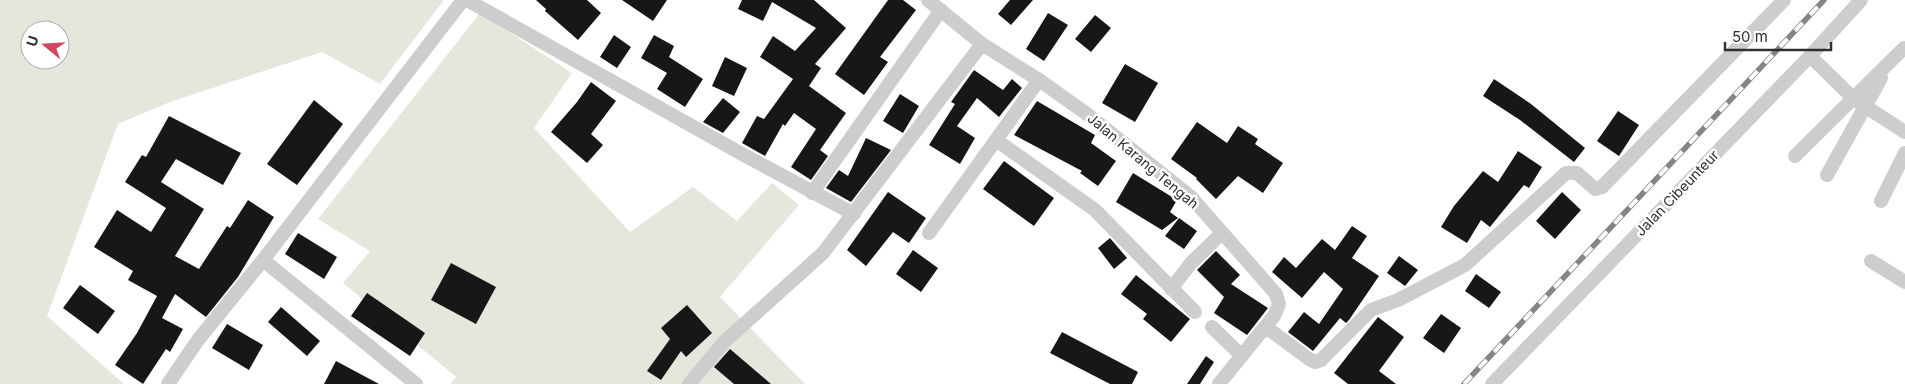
<svg xmlns="http://www.w3.org/2000/svg" width="1905" height="384" font-family="Inter,sans-serif">
	<rect width="100%" height="100%" fill="#fff"/>
	<!-- green -->
	<path fill="#e4e8dc" fill-rule="evenodd" d="M 0,0 L 444,0 L 380,84 L 322,52 L 170,102 L 118,124 L 47,316 L 124,384 L 0,384 ZM 30,30 L 60,30 L 60,60 L 30,60 Z
		M 480,13 L 572,73 L 534,128 L 630,232 L 693,187 L 737,221 L 772,183 L 799,205 L 720,297 L 805,384 L 450,384 L 456,377 L 343,283 L 370,251 L 318,219 Z"/>
	<!-- building -->
	<path fill="#171717" d="M 536,0 L 587,0 L 601,13 L 578,40 L 545,11 L 546,9 Z
		M 622,0 L 667,0 L 653,21 Z
		M 742,0 L 814,0 L 846,28 L 815,64 L 821,68 L 809,86 L 846,113 L 820,150 L 828,156 L 811,180 L 791,167 L 816,129 L 794,113 L 785,126 L 783,124 L 765,156 L 742,143 L 757,116 L 764,119 L 793,79 L 760,57 L 773,36 L 795,51 L 816,28 L 772,2 L 763,21 L 738,9 Z
		M 888,0 L 903,0 L 916,10 L 880,57 L 888,62 L 864,95 L 835,74 Z
		M 1010,0 L 1033,0 L 1011,25 L 998,14 Z
		M 1048,13 L 1068,25 L 1044,61 L 1026,49 Z
		M 1095,15 L 1111,28 L 1091,52 L 1075,39 Z
		M 614,35 L 631,47 L 617,68 L 600,57 Z
		M 654,35 L 674,46 L 669,57 L 703,79 L 685,107 L 657,89 L 667,73 L 641,58 Z
		M 725,57 L 747,68 L 734,96 L 712,86 Z
		M 1125,64 L 1158,83 L 1135,122 L 1102,103 Z
		M 974,70 L 1003,90 L 1012,79 L 1022,88 L 999,117 L 977,98 L 957,126 L 975,138 L 960,164 L 929,145 L 955,104 L 951,102 Z
		M 1494,79 L 1531,104 L 1585,148 L 1574,162 L 1520,120 L 1483,96 Z
		M 591,82 L 616,101 L 591,134 L 603,145 L 587,163 L 551,132 L 577,102 Z
		M 900,94 L 919,106 L 903,133 L 883,121 Z
		M 723,98 L 740,112 L 723,133 L 703,122 Z
		M 314,100 L 343,124 L 297,185 L 267,164 Z
		M 1037,101 L 1095,135 L 1091,143 L 1116,161 L 1098,186 L 1080,173 L 1082,171 L 1014,135 Z
		M 1618,111 L 1639,125 L 1619,156 L 1597,141 Z
		M 169,116 L 241,153 L 223,185 L 176,159 L 161,182 L 204,209 L 175,256 L 199,269 L 227,226 L 230,228 L 248,200 L 274,217 L 238,277 L 206,317 L 175,294 L 162,318 L 183,329 L 170,352 L 166,349 L 143,384 L 115,365 L 137,333 L 157,296 L 128,280 L 133,271 L 94,247 L 117,210 L 151,232 L 166,208 L 125,182 L 142,155 L 146,157 Z
		M 1197,122 L 1227,143 L 1238,126 L 1258,139 L 1255,144 L 1283,163 L 1263,193 L 1238,176 L 1216,199 L 1196,179 L 1197,178 L 1171,159 Z
		M 866,138 L 891,150 L 851,202 L 826,188 L 839,170 L 848,176 Z
		M 1518,151 L 1542,167 L 1529,188 L 1524,185 L 1490,227 L 1481,220 L 1467,243 L 1441,227 L 1454,206 L 1483,171 L 1498,182 Z
		M 1004,161 L 1054,198 L 1034,226 L 983,189 Z
		M 1133,173 L 1177,200 L 1170,212 L 1178,218 L 1162,230 L 1116,202 Z
		M 888,192 L 926,218 L 909,243 L 893,232 L 866,266 L 847,250 Z
		M 1562,192 L 1581,210 L 1555,239 L 1536,221 Z
		M 1179,218 L 1197,231 L 1184,249 L 1165,236 Z
		M 1352,226 L 1367,236 L 1352,258 L 1379,276 L 1349,320 L 1346,323 L 1340,318 L 1313,351 L 1288,332 L 1304,312 L 1319,324 L 1343,289 L 1324,272 L 1302,298 L 1272,272 L 1284,257 L 1296,268 L 1322,239 L 1335,250 Z
		M 298,233 L 337,257 L 324,279 L 285,254 Z
		M 1110,238 L 1127,258 L 1114,269 L 1098,248 Z
		M 913,250 L 938,268 L 921,292 L 896,274 Z
		M 1216,251 L 1240,275 L 1231,284 L 1268,308 L 1247,335 L 1214,313 L 1224,297 L 1197,270 Z
		M 1399,256 L 1418,270 L 1405,286 L 1387,273 Z
		M 451,263 L 496,287 L 476,324 L 431,300 Z
		M 1476,274 L 1501,292 L 1489,308 L 1465,291 Z
		M 1136,275 L 1190,319 L 1171,342 L 1143,319 L 1147,314 L 1121,294 Z
		M 80,285 L 115,311 L 98,334 L 63,308 Z
		M 367,293 L 425,333 L 410,356 L 351,316 Z
		M 687,305 L 712,333 L 686,357 L 681,351 L 661,380 L 647,371 L 670,339 L 661,328 Z
		M 281,307 L 320,341 L 307,356 L 268,322 Z
		M 1441,314 L 1461,328 L 1444,353 L 1423,338 Z
		M 1378,317 L 1404,337 L 1379,371 L 1396,384 L 1348,384 L 1334,373 Z
		M 227,324 L 263,345 L 249,370 L 212,348 Z
		M 1062,332 L 1138,372 L 1132,384 L 1110,384 L 1050,353 Z
		M 730,349 L 771,384 L 734,384 L 714,367 Z
		M 1206,356 L 1214,362 L 1200,384 L 1187,384 Z
		M 336,361 L 379,384 L 324,384 Z"/>
	<g fill="none" stroke-linecap="round" stroke-linejoin="round">
		<!-- minor -->
		<path stroke="#cdcdcd" stroke-width="14" d="M 467,0 L 742,154 L 854,214
			M 928,0 L 982,44 L 1039,80 L 1087,114 L 1191,197 L 1276,294 L 1279,304 L 1274,316 L 1219,384
			M 1810,56 L 1854,99 L 1905,132
			M 996,140 L 1095,210 L 1195,312
			M 1795,156 L 1904,48
			M 1827,175 L 1881,78
			M 812,193 L 941,10
			M 1881,201 L 1905,153
			M 929,233 L 1039,80
			M 263,260 L 416,384
			M 1871,261 L 1905,282
			M 1171,289 L 1191,263 L 1222,233
			M 1212,327 L 1242,356
			M 1266,327 L 1309,359 L 1315,362 L 1321,360 L 1371,310 L 1398,300 L 1465,265 L 1566,173 L 1577,173 L 1595,189 L 1602,187 L 1784,0
			M 168,384 L 198,340 L 263,260 L 463,0
			M 689,384 L 724,342 L 823,253 L 982,44
			M 1492,384 L 1810,56 L 1861,0"/>
		<defs>
			<path id="rail" d="M 1464,384 L 1824,0"/>
		</defs>
		<!-- rail casing -->
		<use href="#rail" stroke="#858585" stroke-width="5.5"/>
		<!-- rail -->
		<use href="#rail" stroke="#fff" stroke-width="4" stroke-dasharray="11" stroke-linecap="butt"/>
	</g>
	<g text-anchor="middle" stroke-width="5" stroke-linejoin="round" paint-order="stroke">
		<!-- street labels -->
		<g font-size="14" fill="#303030" stroke="#fff">
			<text transform="translate(1143 161) rotate(40)" y="5">Jalan Karang Tengah</text>
			<text transform="translate(1677 193) rotate(-46)" y="5">Jalan Cibeunteur</text>
		</g>
	</g>
	<!-- north arrow -->
	<g transform="translate(45 45) rotate(288)"><circle r="24" fill="#ffffff" stroke="#acacac"/>
	<path d="M0-4L9 19L0 12L-9 19Z" fill="#d3455f"/>
	<text y="-8" font-size="14" font-weight="bold" text-anchor="middle" fill="#303030">U</text>
	</g>
	<!-- scale -->
	<path d="M1725 42v8h106v-8" fill="none" stroke="#303030" stroke-width="2.5"/>
	<text x="1732" y="42" font-size="15" fill="#303030" stroke="#ffffff" stroke-width="4" paint-order="stroke">50 m</text>
</svg>
